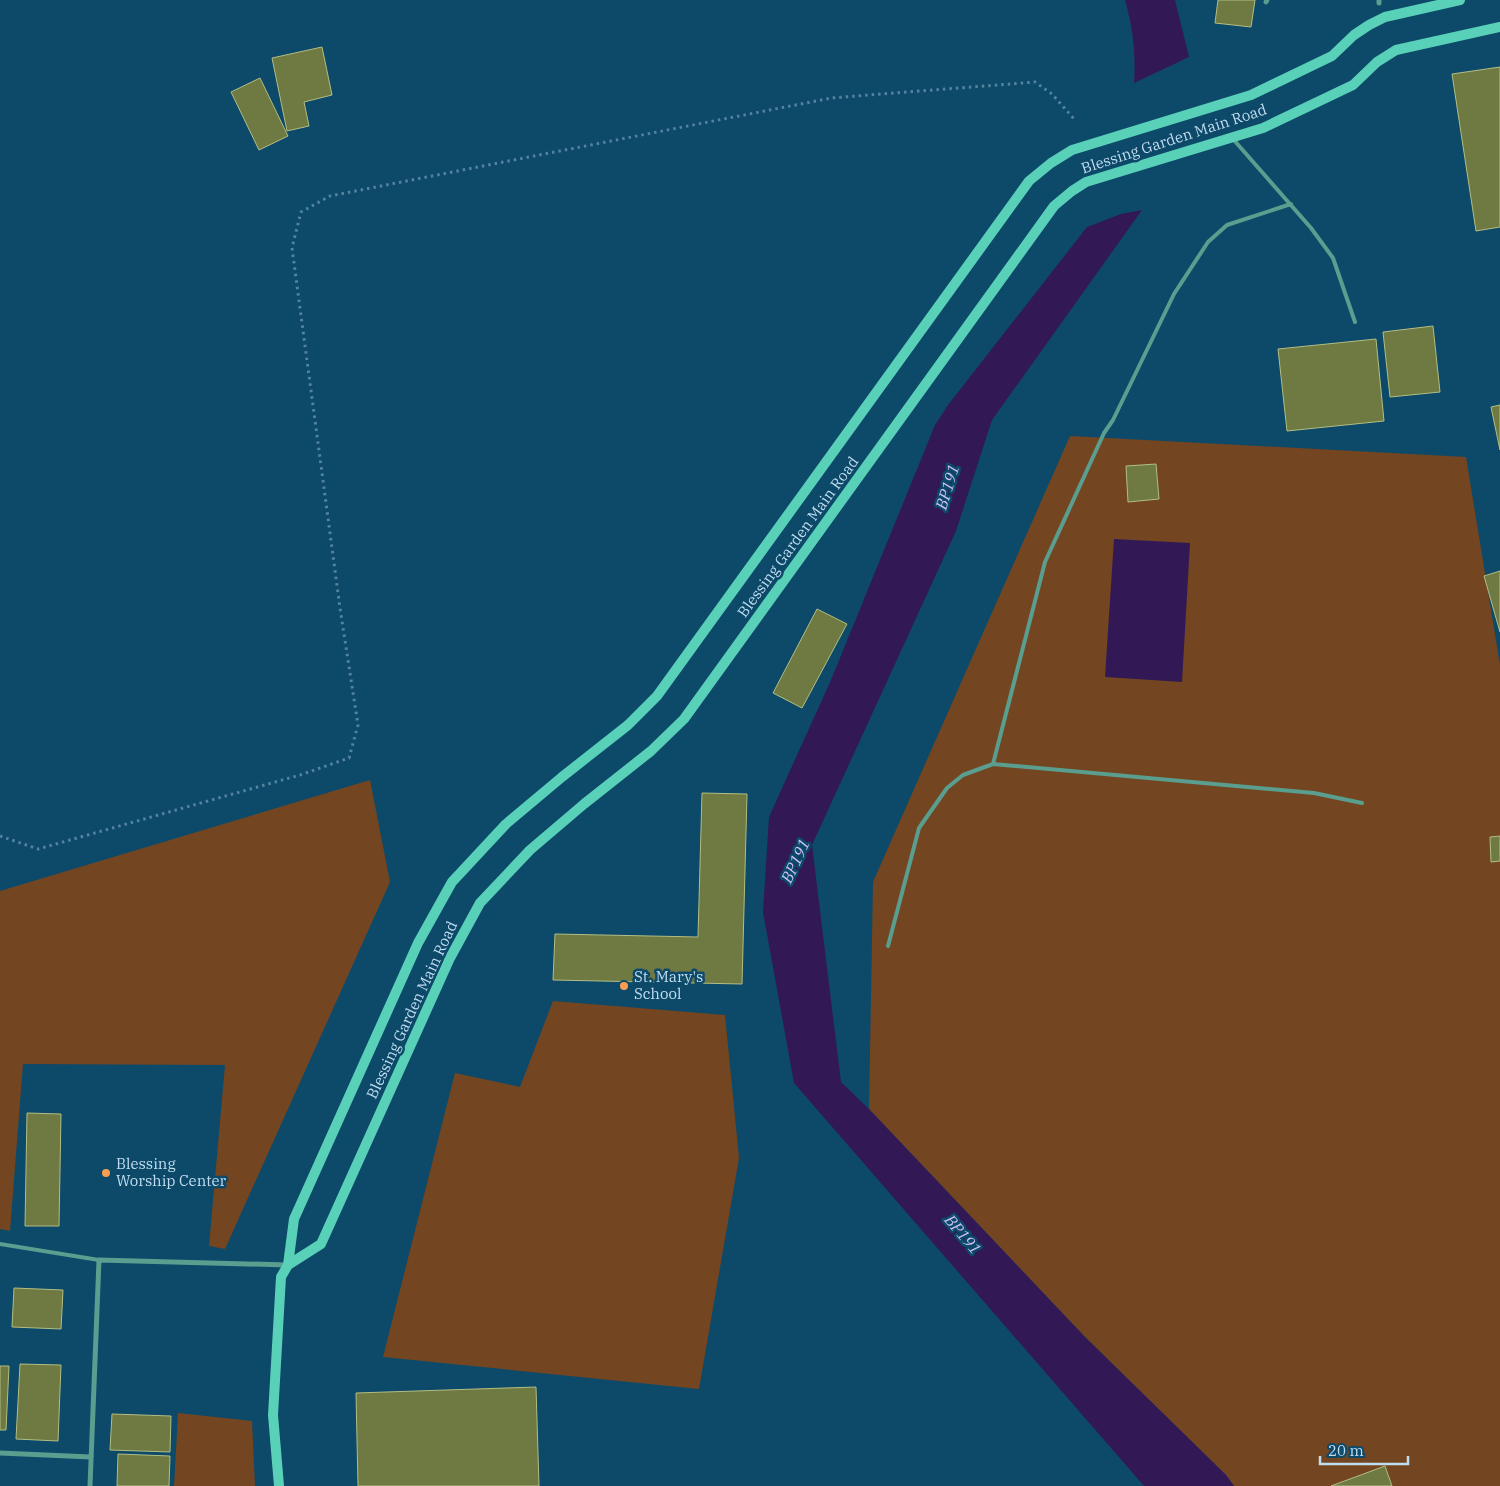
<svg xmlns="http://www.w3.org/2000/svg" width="1500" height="1486" font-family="'IBM Plex Serif',serif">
	<rect width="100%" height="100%" fill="#0d4969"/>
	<!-- green -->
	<path fill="#734621" d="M 1070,436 L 1466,457 L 1500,665 L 1500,1486 L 1234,1486 L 1226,1475 L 1085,1337 L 869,1109 L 873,882 Z
		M 370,780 L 390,882 L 225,1249 L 209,1246 L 225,1065 L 23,1064 L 10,1231 L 0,1229 L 0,891 Z
		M 553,1001 L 725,1015 L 739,1158 L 699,1389 L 383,1357 L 455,1073 L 520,1087 Z
		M 178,1413 L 252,1421 L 255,1486 L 174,1486 Z"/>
	<!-- water -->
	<path fill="#321956" d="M 1125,0 L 1175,0 L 1189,57 L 1134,83 C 1136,54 1133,28 1125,0 Z
		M 1142,210 L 992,420 L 956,531 L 812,845 L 841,1082 L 869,1109 L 1085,1337 L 1226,1475 L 1234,1486 L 1144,1486 L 794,1083 L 763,912 L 769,817 L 831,680 L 935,425 L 948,405 L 1087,227 L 1121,214 Z
		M 1114,539 L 1190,543 L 1182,682 L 1105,677 Z"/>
	<!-- building -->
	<path fill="#6f7942" stroke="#b2be84" d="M 1218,0 L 1255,0 L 1251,27 L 1215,23 Z
		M 322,47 L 332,95 L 304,102 L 309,126 L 287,131 L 272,58 Z
		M 1500,67 L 1500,227 L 1476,231 L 1452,74 Z
		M 260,78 L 288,136 L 259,150 L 231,92 Z
		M 1433,326 L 1440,392 L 1390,397 L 1383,332 Z
		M 1376,339 L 1384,421 L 1287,431 L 1278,349 Z
		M 1500,405 L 1500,450 L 1491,407 Z
		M 1156,464 L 1159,499 L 1128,502 L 1126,466 Z
		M 1500,571 L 1500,632 L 1484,576 Z
		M 817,609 L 847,624 L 802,708 L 773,693 Z
		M 702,793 L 747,794 L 742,984 L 553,980 L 555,934 L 698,937 Z
		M 1500,836 L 1500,861 L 1491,862 L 1490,837 Z
		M 27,1113 L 61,1114 L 59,1226 L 25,1226 Z
		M 14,1288 L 63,1290 L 61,1329 L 12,1327 Z
		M 20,1364 L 61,1365 L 58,1441 L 16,1439 Z
		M 0,1366 L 9,1366 L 6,1430 L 0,1430 Z
		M 536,1387 L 539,1486 L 358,1486 L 356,1393 Z
		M 112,1414 L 171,1416 L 170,1452 L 110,1450 Z
		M 118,1454 L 170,1456 L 169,1486 L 117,1486 Z
		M 1385,1466 L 1392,1486 L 1331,1486 Z"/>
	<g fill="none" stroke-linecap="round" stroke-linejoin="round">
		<!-- path -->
		<path stroke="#53839e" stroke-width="3" stroke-dasharray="2.5 4" stroke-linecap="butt" d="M 0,836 L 38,849 L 300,775 L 349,758 L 358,725 L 340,608 L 292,248 L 301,212 L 330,196 L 831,98 L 1035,82 L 1052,94 L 1075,120"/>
		<!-- lane -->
		<path stroke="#599e8f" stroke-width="4" d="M 1233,139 L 1311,228 L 1333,258 L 1355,322
			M 993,764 L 1045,562 L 1104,433 L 1113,420 L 1174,294 L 1208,242 L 1227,225 L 1291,204
			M 888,946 L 919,828 L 947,788 L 963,775 L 993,764 L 1314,793 L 1362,803
			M 0,1244 L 99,1260"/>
		<!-- street -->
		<path stroke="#599e8f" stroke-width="5" d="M 1379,0 L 1379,3
			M 1266,2 L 1267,0
			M 0,1453 L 91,1457
			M 90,1486 L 99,1260 L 288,1265"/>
		<!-- secondary -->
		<path stroke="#59d0b8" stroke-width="10" d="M 288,1265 L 321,1244 L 450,958 L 480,903 L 530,850 L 584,804 L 651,751 L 684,719 L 1054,206 L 1072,191 L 1086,182 L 1263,128 L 1353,85 L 1377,62 L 1396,50 L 1500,27
			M 279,1486 L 273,1415 L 281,1277 L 288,1265 L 294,1219 L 418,943 L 452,882 L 506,824 L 562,777 L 628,725 L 657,696 L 1029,181 L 1051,163 L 1072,150 L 1251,95 L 1332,56 L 1354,35 L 1369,25 L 1385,17 L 1460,0"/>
	</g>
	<!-- markers -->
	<g fill="#fb9e51" stroke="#0d4969" stroke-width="2">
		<circle cx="624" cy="986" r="5"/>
		<circle cx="106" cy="1173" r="5"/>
	</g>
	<g text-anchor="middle" stroke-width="5" stroke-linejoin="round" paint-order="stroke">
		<!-- street labels -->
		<g font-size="15" fill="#c1ddf0" stroke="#0d4969">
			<text transform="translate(1174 139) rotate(-18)" y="5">Blessing Garden Main Road</text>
			<text transform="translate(798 537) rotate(-54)" y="5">Blessing Garden Main Road</text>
			<text transform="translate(412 1010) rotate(-65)" y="5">Blessing Garden Main Road</text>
		</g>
		<!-- poi labels -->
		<g font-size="15" fill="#c1ddf0" stroke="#0d4969" text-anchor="start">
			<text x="634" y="982">St. Mary's<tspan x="634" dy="17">School</tspan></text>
			<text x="116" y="1169">Blessing<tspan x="116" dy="17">Worship Center</tspan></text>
		</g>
		<!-- water labels -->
		<g font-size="16" font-style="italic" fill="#d3c2fc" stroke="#0d4969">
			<text transform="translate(947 487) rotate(-73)" y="6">BP191</text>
			<text transform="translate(795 861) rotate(-65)" y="6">BP191</text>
			<text transform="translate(963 1234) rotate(50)" y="6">BP191</text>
		</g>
	</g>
	<!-- scale -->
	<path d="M1320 1456v8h88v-8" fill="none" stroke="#c1ddf0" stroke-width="2.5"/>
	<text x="1328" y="1456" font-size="15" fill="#c1ddf0" stroke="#0d4969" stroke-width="4" paint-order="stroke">20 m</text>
</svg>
